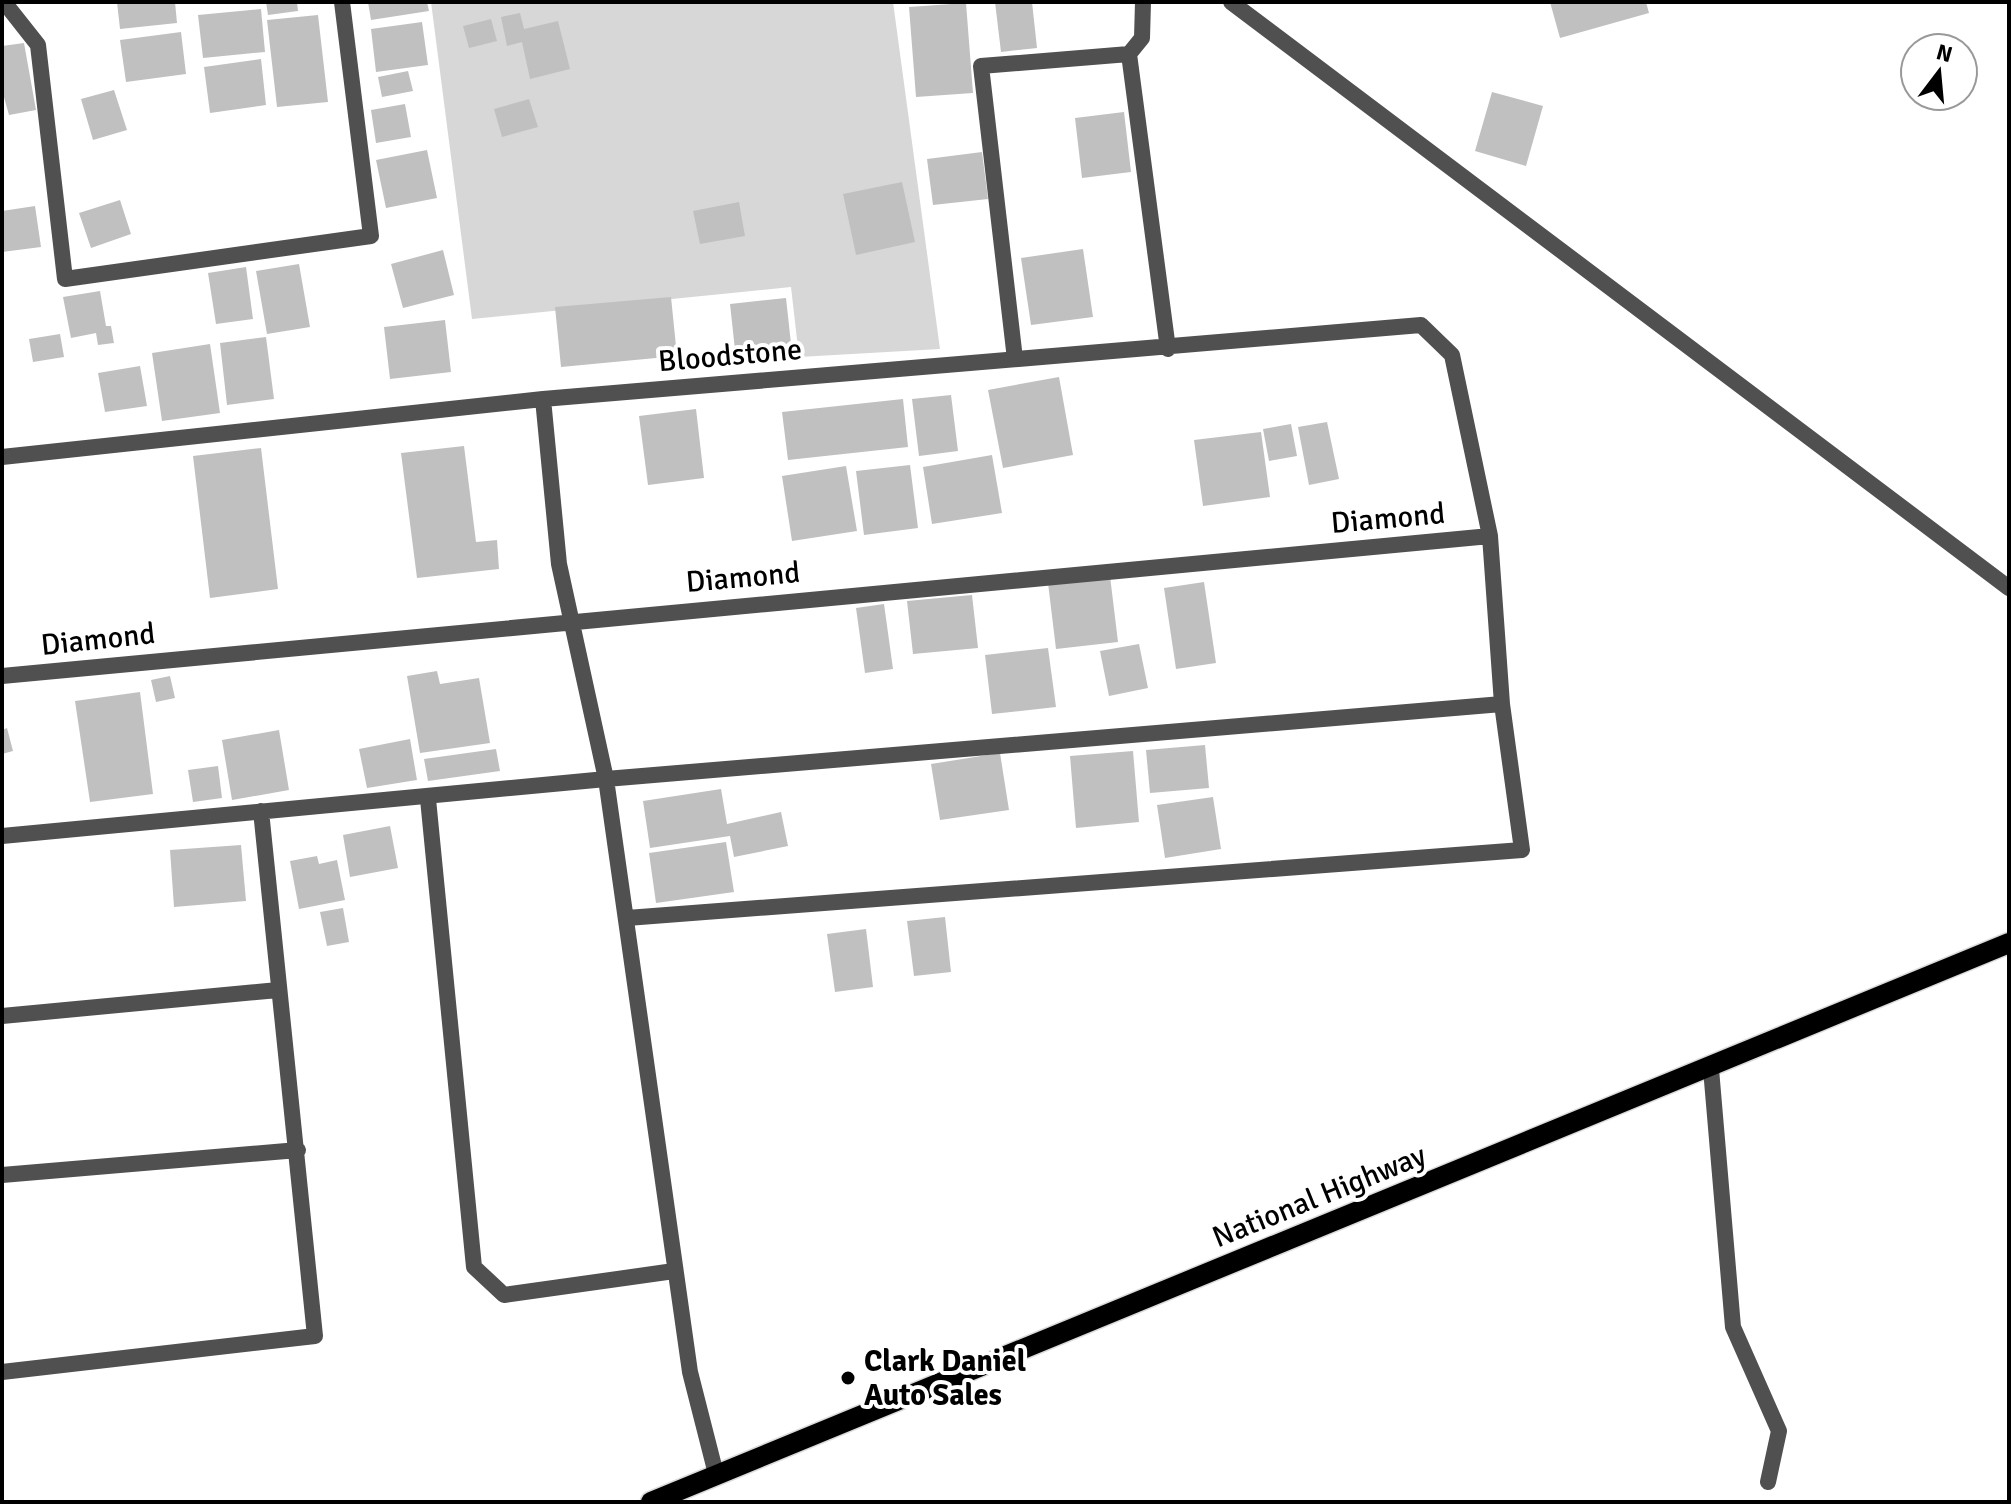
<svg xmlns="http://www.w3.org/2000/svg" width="2011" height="1504" font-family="Signika,sans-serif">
	<rect width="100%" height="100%" fill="#fff"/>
	<!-- green -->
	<path fill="#d7d7d7" d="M 431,2 L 893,2 L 940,349 L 799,357 L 791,287 L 472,319 Z"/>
	<!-- building -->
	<path fill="#c0c0c0" d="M 117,2 L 175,2 L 177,23 L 120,29 Z
		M 266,2 L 297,2 L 298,11 L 268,15 Z
		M 368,2 L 427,2 L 429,11 L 371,20 Z
		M 995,2 L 1032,2 L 1037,48 L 1001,52 Z
		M 1550,2 L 1646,2 L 1649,13 L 1560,38 Z
		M 966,3 L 973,93 L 916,97 L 909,7 Z
		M 261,9 L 265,52 L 203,58 L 198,15 Z
		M 520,13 L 524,29 L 558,21 L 570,69 L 530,79 L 522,42 L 507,46 L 501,17 Z
		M 318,15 L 328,102 L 277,107 L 267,20 Z
		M 491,19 L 497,41 L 469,48 L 463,26 Z
		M 422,22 L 428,65 L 376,72 L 371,29 Z
		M 181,32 L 186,74 L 126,82 L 120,40 Z
		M 24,43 L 36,110 L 9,115 L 2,90 L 2,46 Z
		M 261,59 L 266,105 L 210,113 L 204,67 Z
		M 408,71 L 413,91 L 382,97 L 378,77 Z
		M 114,90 L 127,130 L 93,140 L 81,99 Z
		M 1492,92 L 1543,106 L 1526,166 L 1475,151 Z
		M 529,99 L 538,127 L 502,137 L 494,109 Z
		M 405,104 L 411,137 L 376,143 L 371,110 Z
		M 1124,112 L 1131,172 L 1082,178 L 1075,118 Z
		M 427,150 L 437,198 L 386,208 L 376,160 Z
		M 982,152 L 988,199 L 933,205 L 927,159 Z
		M 902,182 L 915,242 L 856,255 L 843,194 Z
		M 120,200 L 131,234 L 91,248 L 79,213 Z
		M 739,202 L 745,236 L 700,244 L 693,211 Z
		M 35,206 L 41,247 L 2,252 L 2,211 Z
		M 1083,249 L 1093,317 L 1031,325 L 1021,258 Z
		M 443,250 L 454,295 L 403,308 L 391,264 Z
		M 299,264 L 310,327 L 267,334 L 256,271 Z
		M 246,267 L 253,319 L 216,324 L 208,273 Z
		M 100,291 L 106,326 L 111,326 L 114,343 L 98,345 L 96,333 L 71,338 L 63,297 Z
		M 671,297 L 677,356 L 561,367 L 555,307 Z
		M 786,298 L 792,353 L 736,359 L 730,304 Z
		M 445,320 L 451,372 L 390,379 L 384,327 Z
		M 60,334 L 64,357 L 33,362 L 29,339 Z
		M 266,337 L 274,399 L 227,405 L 220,343 Z
		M 210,344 L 220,413 L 162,421 L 152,353 Z
		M 140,366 L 147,406 L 105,412 L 98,373 Z
		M 1059,377 L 1073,455 L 1003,468 L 988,390 Z
		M 951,395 L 958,451 L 919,456 L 912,399 Z
		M 903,399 L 908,447 L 788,460 L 782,412 Z
		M 696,409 L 704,478 L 648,485 L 639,416 Z
		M 1327,422 L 1339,479 L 1309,485 L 1298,427 Z
		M 1291,424 L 1297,456 L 1269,461 L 1263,429 Z
		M 1261,432 L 1270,497 L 1203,506 L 1194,440 Z
		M 464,446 L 476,542 L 497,540 L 499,569 L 417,578 L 401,453 Z
		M 261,448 L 278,589 L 210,598 L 193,456 Z
		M 992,455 L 1002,513 L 932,524 L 923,467 Z
		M 910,465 L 918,528 L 864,535 L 856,471 Z
		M 846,466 L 857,531 L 792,541 L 782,476 Z
		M 1110,576 L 1118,642 L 1056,649 L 1048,583 Z
		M 1204,582 L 1216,663 L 1176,669 L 1164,588 Z
		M 972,595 L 978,648 L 913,654 L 907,601 Z
		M 884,604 L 893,669 L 865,673 L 856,608 Z
		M 1139,644 L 1148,688 L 1109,696 L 1100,651 Z
		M 1048,648 L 1056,707 L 992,714 L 985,655 Z
		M 437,671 L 440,684 L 479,678 L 490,743 L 420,753 L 407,676 Z
		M 170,676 L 175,698 L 156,702 L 151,680 Z
		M 140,692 L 153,794 L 90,802 L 75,701 Z
		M 7,728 L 13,751 L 2,754 L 2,730 Z
		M 279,730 L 289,790 L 232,800 L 222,740 Z
		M 410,739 L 417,780 L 367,788 L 359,749 Z
		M 1205,745 L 1209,788 L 1150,793 L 1146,750 Z
		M 496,749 L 500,771 L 428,781 L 424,759 Z
		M 1133,751 L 1139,822 L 1076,828 L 1070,756 Z
		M 1000,753 L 1009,810 L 940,820 L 931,764 Z
		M 218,766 L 222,798 L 193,802 L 188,770 Z
		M 721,789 L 727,824 L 781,812 L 788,846 L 734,857 L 730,836 L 650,848 L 643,801 Z
		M 1213,797 L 1221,849 L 1165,858 L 1157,805 Z
		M 390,826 L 398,868 L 350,877 L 343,835 Z
		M 726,842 L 734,892 L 656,903 L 649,853 Z
		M 241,845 L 246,901 L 174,907 L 170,850 Z
		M 317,856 L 319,864 L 337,860 L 345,900 L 299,909 L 290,861 Z
		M 343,908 L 349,942 L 327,946 L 320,912 Z
		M 945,917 L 951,972 L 914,976 L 907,921 Z
		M 866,929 L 873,987 L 835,992 L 827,934 Z"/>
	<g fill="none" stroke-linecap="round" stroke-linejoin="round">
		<defs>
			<path id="primary" d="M 651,1502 L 2009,943"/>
		</defs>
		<!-- primary casing -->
		<use href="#primary" stroke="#dbdbdb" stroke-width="23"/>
		<!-- service -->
		<path stroke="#505050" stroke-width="16" d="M 1711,1069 L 1733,1327 L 1779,1431 L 1768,1482"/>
		<!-- minor -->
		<path stroke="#505050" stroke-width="16" d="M 4,2 L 38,45 L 65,279 L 371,236 L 342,2
			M 1129,54 L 1142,38 L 1143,2
			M 1015,359 L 981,66 L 1129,54 L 1168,349
			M 543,399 L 559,564 L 606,779 L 690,1372 L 716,1474
			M 2,457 L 543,399 L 1421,325 L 1452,355 L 1490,536 L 1502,704 L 1522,850 L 627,918
			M 2,676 L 1490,536
			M 428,799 L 474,1267 L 504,1295 L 674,1271
			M 2,836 L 606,779 L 1502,704
			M 2,1016 L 278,990
			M 2,1175 L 298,1150
			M 2,1372 L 315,1336 L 261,811"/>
		<!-- tertiary -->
		<path stroke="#505050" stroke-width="16" d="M 1231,2 L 2009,588"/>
		<!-- primary -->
		<use href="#primary" stroke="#000" stroke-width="20"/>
	</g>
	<!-- markers -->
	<circle fill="#000" stroke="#fff" stroke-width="3" cx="848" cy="1378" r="8"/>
	<g text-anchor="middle" stroke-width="8" stroke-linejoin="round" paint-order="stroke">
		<!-- street labels -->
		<g font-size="30" fill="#000" stroke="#fff">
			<text transform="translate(730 355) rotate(-5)" y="10">Bloodstone</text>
			<text transform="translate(1388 518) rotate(-5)" y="10">Diamond</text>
			<text transform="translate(743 577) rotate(-5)" y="10">Diamond</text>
			<text transform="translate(98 639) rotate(-6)" y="10">Diamond</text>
			<text transform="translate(1319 1196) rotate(-22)" y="10">National Highway</text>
		</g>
		<!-- poi labels -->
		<g font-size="30" font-weight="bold" fill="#000" stroke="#fff" text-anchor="start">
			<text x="864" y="1371">Clark Daniel<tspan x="864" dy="34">Auto Sales</tspan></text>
		</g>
	</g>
	<!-- border -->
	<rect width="2011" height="1504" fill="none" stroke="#000000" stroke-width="8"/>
	<!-- north arrow -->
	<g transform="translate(1939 72) rotate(16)"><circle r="38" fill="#ffffff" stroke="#999999" stroke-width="2"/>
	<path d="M0-6L14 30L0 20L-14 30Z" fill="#000000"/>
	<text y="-12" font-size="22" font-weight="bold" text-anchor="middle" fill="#000000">N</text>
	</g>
</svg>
